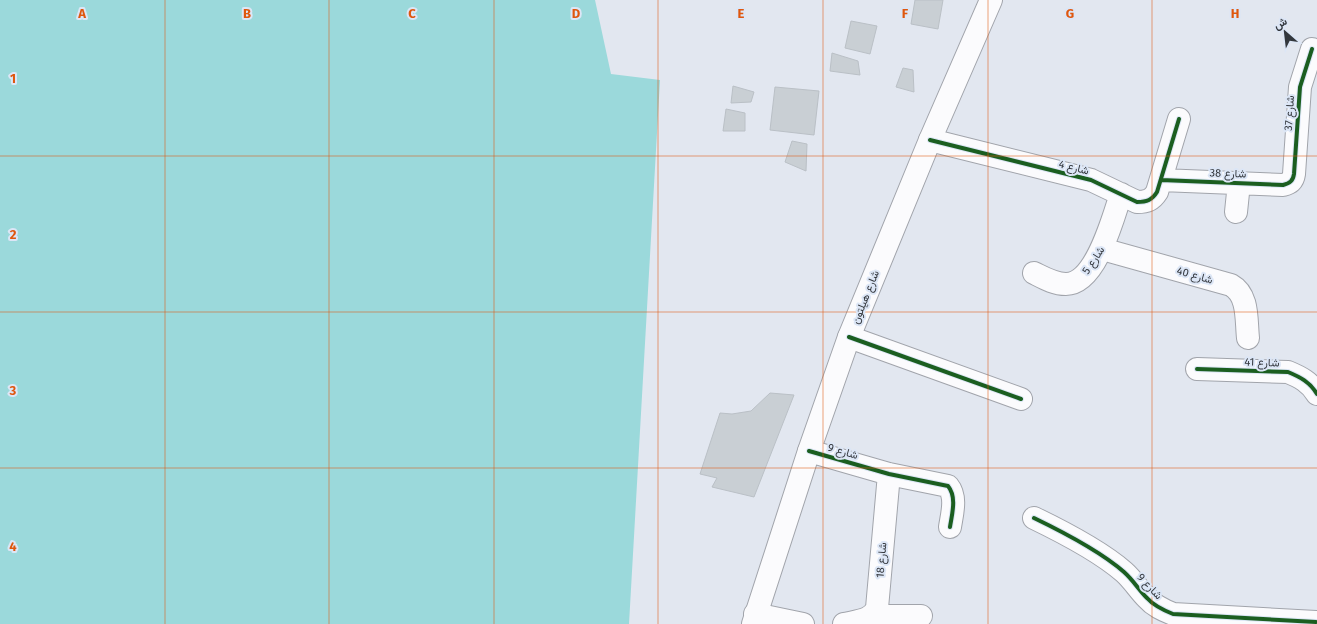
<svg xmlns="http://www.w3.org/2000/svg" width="1317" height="624" font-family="'Fira Sans',Vazirmatn,sans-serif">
	<rect width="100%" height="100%" fill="#e2e7f0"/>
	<!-- water -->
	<path fill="#9bd9db" d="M 0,0 L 595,0 L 611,74 L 660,80 L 629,624 L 0,624 Z"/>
	<!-- building -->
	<path fill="#c9cfd4" stroke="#bac0c6" d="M 915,0 L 943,0 L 938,29 L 911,24 Z
		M 851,21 L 877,26 L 870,54 L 845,48 Z
		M 832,53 L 858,61 L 860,75 L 830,71 Z
		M 903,68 L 913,70 L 914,92 L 896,87 Z
		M 733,86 L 754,92 L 751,102 L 731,103 Z
		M 775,87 L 819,91 L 814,135 L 770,130 Z
		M 726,109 L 745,113 L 745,131 L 723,131 Z
		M 792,141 L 807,144 L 806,171 L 785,162 Z
		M 770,393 L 794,395 L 754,497 L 712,487 L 717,478 L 700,474 L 720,413 L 732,414 L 751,411 Z"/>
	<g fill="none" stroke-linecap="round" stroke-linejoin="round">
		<defs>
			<path id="minor" d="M 930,140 L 1091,180 L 1137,202 C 1147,202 1152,200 1157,192 L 1179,119
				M 1161,180 L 1283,185 C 1290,183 1293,181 1294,174 L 1300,87 L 1312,49
				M 1236,212 L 1239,183
				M 1102,249 L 1231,285 C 1249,295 1246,320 1248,338
				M 1034,273 C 1044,278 1054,284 1066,284 C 1096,284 1113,218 1121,194
				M 849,337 L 1021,399
				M 1197,369 L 1288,372 C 1300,377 1310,382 1317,394
				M 809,451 L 889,474 L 948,486 C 957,497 952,514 950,527
				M 1034,518 C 1063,532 1100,551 1124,572 C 1133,580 1139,590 1147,598 C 1154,606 1163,610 1173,614 L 1316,622
				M 755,614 L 803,624
				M 872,616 L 921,616
				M 844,624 C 856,621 872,621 877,608 L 889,474"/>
			<path id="major" d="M 753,624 L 809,451 L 849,337 L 930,140 L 991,0"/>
		</defs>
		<!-- minor casing -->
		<use href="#minor" stroke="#a1a4ab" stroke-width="24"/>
		<!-- major casing -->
		<use href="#major" stroke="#a1a4ab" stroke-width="24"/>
		<!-- minor -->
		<use href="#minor" stroke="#fbfbfd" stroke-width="22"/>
		<!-- major -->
		<use href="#major" stroke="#fbfbfd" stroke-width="22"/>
		<defs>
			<path id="cycleway" d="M 930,140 L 1091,180 L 1137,202 C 1147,202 1152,200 1157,192 L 1179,119
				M 1161,180 L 1283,185 C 1290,183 1293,181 1294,174 L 1300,87 L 1312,49
				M 849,337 L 1021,399
				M 1197,369 L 1288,372 C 1300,377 1310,382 1317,394
				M 809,451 L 889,474 L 948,486 C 957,497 952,514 950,527
				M 1034,518 C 1063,532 1100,551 1124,572 C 1133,580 1139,590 1147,598 C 1154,606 1163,610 1173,614 L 1316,622"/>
		</defs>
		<!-- cycleway casing -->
		<use href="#cycleway" stroke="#dce6f6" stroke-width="6"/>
		<!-- cycleway -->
		<use href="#cycleway" stroke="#1b5e20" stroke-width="4"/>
	</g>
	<!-- grid -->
	<path fill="none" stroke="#df570e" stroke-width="1" stroke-opacity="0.55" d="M 165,0 L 165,624M 329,0 L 329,624M 494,0 L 494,624M 658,0 L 658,624M 823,0 L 823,624M 988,0 L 988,624M 1152,0 L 1152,624M 0,156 L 1317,156M 0,312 L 1317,312M 0,468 L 1317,468"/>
	<g text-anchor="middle" stroke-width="4" stroke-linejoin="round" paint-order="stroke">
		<!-- street labels -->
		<g font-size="11" fill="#33373d" stroke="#dce6f6">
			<text transform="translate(1289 113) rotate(-86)" y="4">شارع 37</text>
			<text transform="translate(1074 167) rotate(14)" y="4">شارع 4</text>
			<text transform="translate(1228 173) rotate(2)" y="4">شارع 38</text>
			<text transform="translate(1093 260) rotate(-56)" y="4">شارع 5</text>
			<text transform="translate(1195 275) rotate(16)" y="4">شارع 40</text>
			<text transform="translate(865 297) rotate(-68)" y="4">شارع هيلتون</text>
			<text transform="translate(1262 362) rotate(2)" y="4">شارع 41</text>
			<text transform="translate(843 451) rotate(16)" y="4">شارع 9</text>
			<text transform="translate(881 560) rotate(-85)" y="4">شارع 18</text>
			<text transform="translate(1150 586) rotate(46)" y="4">شارع 9</text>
		</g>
	</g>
	<g font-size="13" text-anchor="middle" font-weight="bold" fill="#df570e" stroke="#dce6f6" stroke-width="4" stroke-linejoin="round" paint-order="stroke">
		<text x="82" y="18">A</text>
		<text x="247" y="18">B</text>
		<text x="412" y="18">C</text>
		<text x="576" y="18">D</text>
		<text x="741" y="18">E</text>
		<text x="905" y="18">F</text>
		<text x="1070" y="18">G</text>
		<text x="1235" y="18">H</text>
		<text x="13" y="83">1</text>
		<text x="13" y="239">2</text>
		<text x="13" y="395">3</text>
		<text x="13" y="551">4</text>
	</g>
	<!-- north arrow -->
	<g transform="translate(1285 32) rotate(332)" stroke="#dce6f6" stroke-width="3" paint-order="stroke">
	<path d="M0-3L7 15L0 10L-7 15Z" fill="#33373d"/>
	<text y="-6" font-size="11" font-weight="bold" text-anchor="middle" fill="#33373d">ش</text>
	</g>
</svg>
